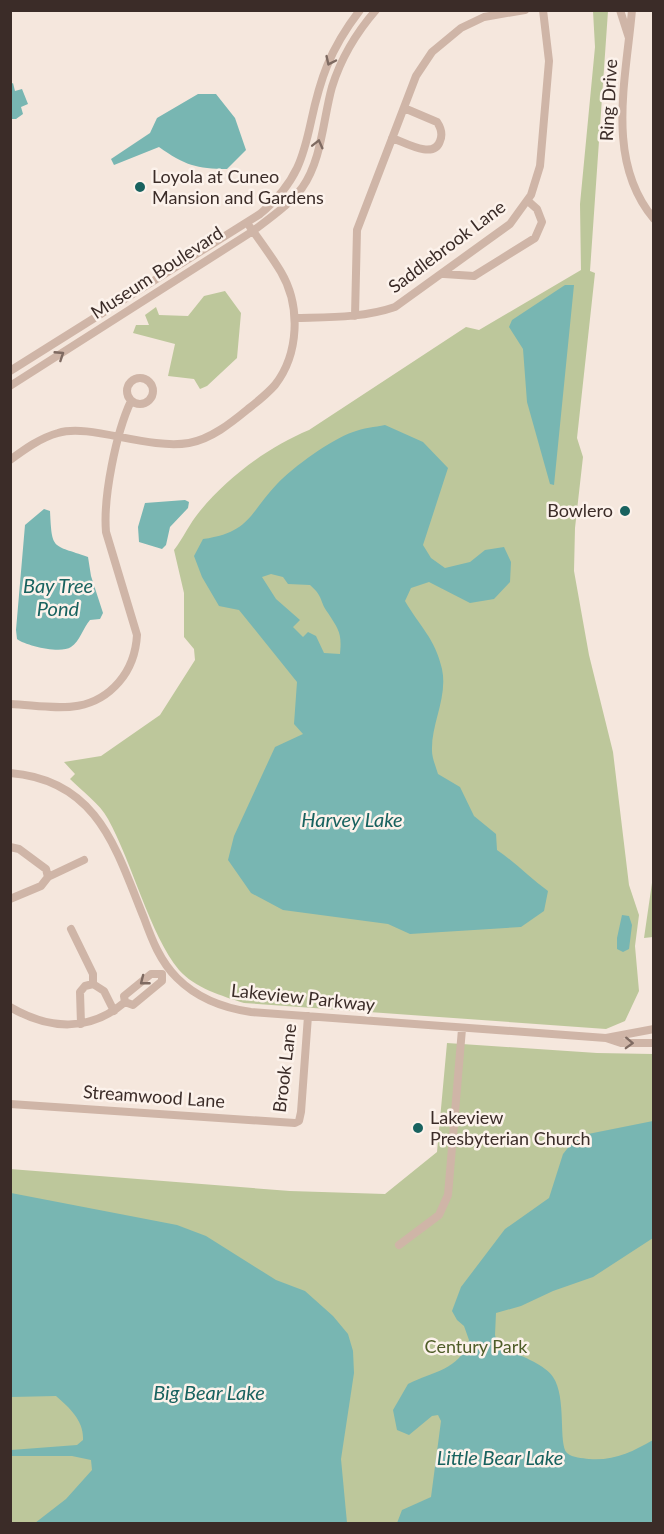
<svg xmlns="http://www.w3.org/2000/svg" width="664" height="1534" font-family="Lato,sans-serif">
	<rect width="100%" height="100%" fill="#f5e7dd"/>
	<!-- green -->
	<path fill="#bdc79b" d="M 593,11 L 608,11 L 590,271 L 595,273 L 577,438 L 583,457 L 575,528 L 574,571 L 589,655 L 613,752 L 629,885 L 639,915 L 635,946 L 639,991 L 625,1021 L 606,1029 L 244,1003 C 222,996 195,988 179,970 C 150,935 132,862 108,819 C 100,804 82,791 70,779 L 75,774 L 64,762 L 101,756 L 160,715 L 195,660 L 194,649 L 184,637 L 184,593 L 174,550 C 184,537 189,524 200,511 C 228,477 268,447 309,430 L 466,327 L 479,330 L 581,270 L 580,204 L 595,47 Z
		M 225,291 L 241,313 L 237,358 L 207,386 L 200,389 L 194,379 L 168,376 L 175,344 L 133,333 L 136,325 L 149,325 L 145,315 L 156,307 L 159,315 L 188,316 L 204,296 Z
		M 653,876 L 653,937 L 644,938 Z
		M 447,1043 L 597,1053 L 653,1054 L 653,1523 L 11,1523 L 10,1169 L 290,1191 L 385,1194 L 437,1152 Z"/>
	<!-- water -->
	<path fill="#78b6b2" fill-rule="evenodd" d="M 13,83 L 15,91 L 22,89 L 28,104 L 21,107 L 23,114 L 16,119 L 11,119 L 11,84 Z
		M 198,94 L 216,94 L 235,118 L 246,150 L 227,169 C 197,169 184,165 159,147 L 114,165 L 111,159 L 150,133 L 157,118 Z
		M 565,285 L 574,285 L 554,485 L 550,484 L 527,402 L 523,349 L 509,327 L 512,320 Z
		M 385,425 L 423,442 L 448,468 L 423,545 L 431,558 L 445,568 L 470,562 L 485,550 L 504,547 L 511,562 L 510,582 L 494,599 L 470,603 L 429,582 L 411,588 L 405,601 C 420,627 435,638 442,669 C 448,697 431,724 432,751 C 432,758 436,767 438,774 L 460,787 L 474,816 L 496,834 L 497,850 C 516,863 530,878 548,891 L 544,911 L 521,927 L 410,934 L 388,924 L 283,910 L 251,893 L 228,860 L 234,836 L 275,747 L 303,734 L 294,724 L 297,682 L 239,610 L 219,606 L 202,577 L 194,556 L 203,539 C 250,532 248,515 277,484 C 293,467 332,439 353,432 C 363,428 375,427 385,425 ZM 271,574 L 283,577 L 288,584 L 310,585 C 324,597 319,601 328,613 C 339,630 342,633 340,654 L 324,653 L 316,636 L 308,632 L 303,637 L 293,627 L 300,620 L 276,599 L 262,577 Z
		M 185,500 L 189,502 L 188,508 L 170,527 L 166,545 L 162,549 L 139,542 L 138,527 L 145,503 Z
		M 44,509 L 50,511 C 52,551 52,544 88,557 L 91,576 L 103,613 L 100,619 L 90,620 C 83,628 80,641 71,647 C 61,654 26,646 17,639 L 16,630 L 25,525 Z
		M 622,915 L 629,916 L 632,925 L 629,949 L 623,952 L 617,949 L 617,938 Z
		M 653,1121 L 653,1238 L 593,1277 L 553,1291 L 521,1306 L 496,1313 L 495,1335 L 498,1346 C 513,1353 544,1363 553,1377 C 567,1397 558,1444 567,1453 C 573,1458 582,1458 589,1459 C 614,1461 632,1452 653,1440 L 653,1523 L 397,1523 L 402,1510 L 431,1497 L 441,1421 L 438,1415 L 432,1416 L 409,1435 L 397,1430 L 393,1410 L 408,1384 C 433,1371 459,1371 469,1340 L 464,1326 L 457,1320 L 452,1311 L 461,1287 L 505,1229 L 549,1198 L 563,1154 L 571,1144 L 588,1134 Z
		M 11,1193 L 177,1225 L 206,1236 L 276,1280 L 305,1291 L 333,1316 L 348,1334 L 353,1351 L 354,1373 L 341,1459 L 347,1523 L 35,1523 L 66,1499 L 92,1470 L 91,1460 L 72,1456 L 11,1456 L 11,1450 L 77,1445 L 83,1440 C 84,1421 70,1408 56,1396 L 11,1397 Z"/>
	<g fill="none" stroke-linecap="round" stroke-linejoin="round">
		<!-- minor -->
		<path stroke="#cfb5a7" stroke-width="8" d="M 620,10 L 629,38
			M 632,10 C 626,80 605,161 654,219
			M 392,138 C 404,142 434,160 440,141 C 443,134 441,128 437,122 L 404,108
			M 444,274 L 474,276 L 535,238 L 542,222 L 537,209 L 528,201
			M 355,316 L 357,230 L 416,76 L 432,52 L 461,28 L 484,17 L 525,10
			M 295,318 C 329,317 363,318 395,307 L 510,224 L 531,195 L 540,166 L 549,61 L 543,10
			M 10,371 L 260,214 C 317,166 302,127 327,66 C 335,46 347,27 360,10
			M127 391a13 13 0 1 1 26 0a13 13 0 1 1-26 0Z
			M 10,386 L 253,231 C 270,218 289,205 302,188 C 322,160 323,119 332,87 C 341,58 356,33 376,10
			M 10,460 C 25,449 40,438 58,433 C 90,423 147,450 189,443 C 211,439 231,423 248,409 C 257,402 267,394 275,385 C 299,354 301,306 281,272 C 272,257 261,242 250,227
			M 10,704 C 52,706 89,717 119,682 C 131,668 136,653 137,635 L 106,532 C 103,497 116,433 131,401
			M 10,773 C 98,780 116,849 144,918 C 152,940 160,961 177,978 C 198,999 223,1008 251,1012 L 606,1038 L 621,1043 L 654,1043
			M 10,847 L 19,849 L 46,869 L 48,877
			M 10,899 L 41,886 L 48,877 L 84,860
			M 71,929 L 93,974 L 93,984
			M 93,984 L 104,991 L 114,1011
			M 10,1007 C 49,1030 90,1032 125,1002 L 124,996 L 151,974 L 162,974 L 162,981 L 133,1005 L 125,1002
			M 81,1024 L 80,992 L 85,986 L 93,984
			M 606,1038 L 654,1029
			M 10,1104 L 295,1123 L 299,1121 L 301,1112 L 308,1016
			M 399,1245 L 439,1215 L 448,1195 L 462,1029"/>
	</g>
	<!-- one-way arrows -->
	<defs><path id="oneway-chevron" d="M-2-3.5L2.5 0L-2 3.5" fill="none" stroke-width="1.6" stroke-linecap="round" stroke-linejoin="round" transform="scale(1.5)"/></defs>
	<g stroke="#7e6a61">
		<use href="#oneway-chevron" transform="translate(330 61) rotate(115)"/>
		<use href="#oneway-chevron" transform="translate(318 144) rotate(-76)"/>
		<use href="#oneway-chevron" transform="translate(60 355) rotate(-33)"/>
		<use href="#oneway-chevron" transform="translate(144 981) rotate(142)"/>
		<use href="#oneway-chevron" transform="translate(629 1043) rotate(2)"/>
	</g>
	<!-- markers -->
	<g fill="#18625f" stroke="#fcf2eb" stroke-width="2">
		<circle cx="140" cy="187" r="6"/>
		<circle cx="625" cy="511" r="6"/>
		<circle cx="418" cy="1128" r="6"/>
	</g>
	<g text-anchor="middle" stroke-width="5" stroke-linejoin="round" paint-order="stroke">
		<!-- street labels -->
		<g font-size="18" fill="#3b2c28" stroke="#fcf2eb">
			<text transform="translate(609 100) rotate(-87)" y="6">Ring Drive</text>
			<text transform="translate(447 247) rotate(-37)" y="6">Saddlebrook Lane</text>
			<text transform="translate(157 273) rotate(-33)" y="6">Museum Boulevard</text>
			<text transform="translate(303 998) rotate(6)" y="6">Lakeview Parkway</text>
			<text transform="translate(285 1068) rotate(-83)" y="6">Brook Lane</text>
			<text transform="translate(154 1097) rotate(4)" y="6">Streamwood Lane</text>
		</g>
		<!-- poi labels -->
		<g font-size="18" fill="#3b2c28" stroke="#fcf2eb" text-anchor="start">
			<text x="152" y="183">Loyola at Cuneo<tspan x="152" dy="21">Mansion and Gardens</tspan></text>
			<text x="613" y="517" text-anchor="end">Bowlero</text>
			<text x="430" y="1124">Lakeview<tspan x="430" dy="21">Presbyterian Church</tspan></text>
		</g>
		<!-- park labels -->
		<g font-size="18" fill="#4f5d29" stroke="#fcf2eb">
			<text x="476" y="1353">Century Park</text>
		</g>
		<!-- water labels -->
		<g font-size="20" font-style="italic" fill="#18625f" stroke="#fcf2eb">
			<text x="58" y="593">Bay Tree<tspan x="58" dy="23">Pond</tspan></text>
			<text x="352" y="827">Harvey Lake</text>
			<text x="209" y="1400">Big Bear Lake</text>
			<text x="500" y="1465">Little Bear Lake</text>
		</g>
	</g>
	<!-- border -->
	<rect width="664" height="1534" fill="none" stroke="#3b2c28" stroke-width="24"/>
</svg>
